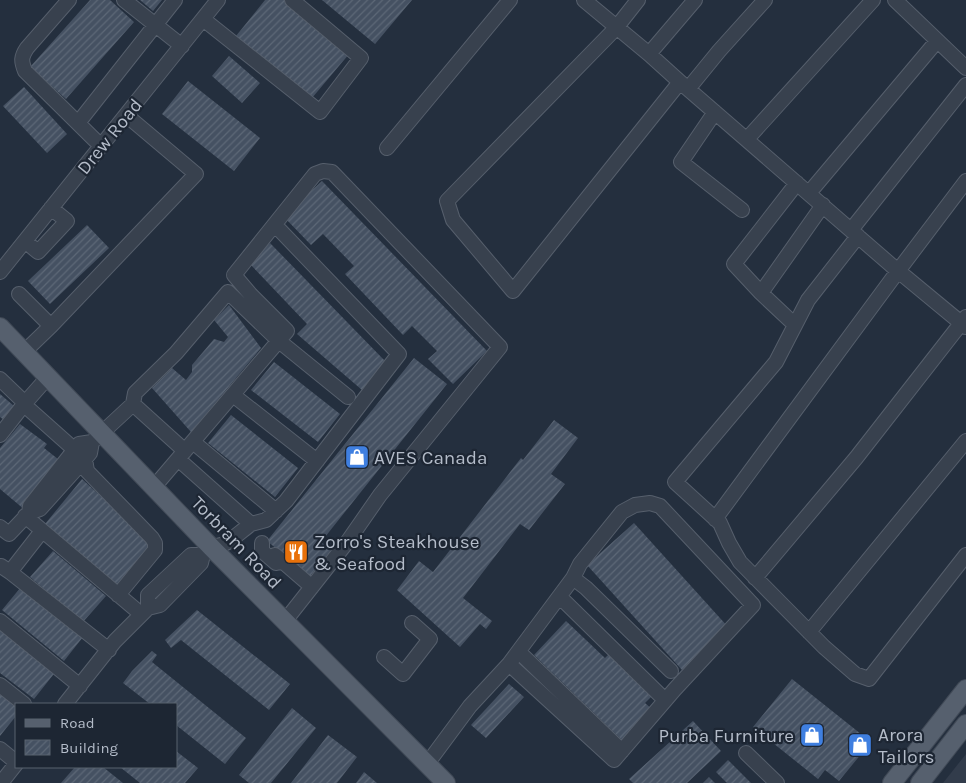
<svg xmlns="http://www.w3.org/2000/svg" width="966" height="783" font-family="Karla,sans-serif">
	<defs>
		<pattern id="building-hatch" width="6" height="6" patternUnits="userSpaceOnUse" patternTransform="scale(1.25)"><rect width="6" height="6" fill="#455162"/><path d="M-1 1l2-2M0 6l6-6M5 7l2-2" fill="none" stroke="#5d6877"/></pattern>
	</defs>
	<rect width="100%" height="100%" fill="#242f3e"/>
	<!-- airport -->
	<path fill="#323c4b" d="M 966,754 L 966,783 L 943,783 Z"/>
	<!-- building -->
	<path fill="url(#building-hatch)" d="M 90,0 L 110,0 L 134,22 L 66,99 L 30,67 Z
		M 140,0 L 162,0 L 153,11 Z
		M 265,0 L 284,0 L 349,54 L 312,98 L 236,36 Z
		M 322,0 L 412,0 L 375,44 Z
		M 229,56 L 260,83 L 242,103 L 212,76 Z
		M 188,81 L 260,138 L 234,171 L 162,114 Z
		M 24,87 L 67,134 L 47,153 L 3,106 Z
		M 322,181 L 487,351 L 453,384 L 428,359 L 437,351 L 412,326 L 403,335 L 345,274 L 354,266 L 323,234 L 311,245 L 284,217 Z
		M 87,225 L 109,248 L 50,304 L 28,281 Z
		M 270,243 L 386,362 L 362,390 L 297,334 L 307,324 L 249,263 Z
		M 229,305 L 261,348 L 191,432 L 152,388 L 172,368 L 186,380 L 192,372 L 192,365 L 214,339 L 224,342 L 228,337 L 214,320 Z
		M 414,358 L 447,384 L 321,542 L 331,550 L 310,576 L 267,541 Z
		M 274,362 L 340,414 L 318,442 L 251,390 Z
		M 0,394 L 14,406 L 4,420 L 0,417 Z
		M 231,415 L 298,468 L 275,497 L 208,443 Z
		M 554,420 L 578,438 L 551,474 L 565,484 L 529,530 L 520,524 L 463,598 L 492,621 L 486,629 L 480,624 L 460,647 L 397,590 L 419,561 L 433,572 L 521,458 L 523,460 Z
		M 20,424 L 47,444 L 44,448 L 63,463 L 25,510 L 0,489 L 0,448 Z
		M 82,479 L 153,544 L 121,588 L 45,524 Z
		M 634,523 L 729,628 L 682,670 L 587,565 Z
		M 53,551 L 106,596 L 83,622 L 30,577 Z
		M 21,587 L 83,637 L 64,661 L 2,610 Z
		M 197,610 L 290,684 L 269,710 L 181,640 L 171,648 L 165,640 Z
		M 566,621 L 605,658 L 609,654 L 653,695 L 645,703 L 653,710 L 623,741 L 534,655 Z
		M 0,625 L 57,670 L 34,699 L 0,673 Z
		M 152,651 L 157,655 L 152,662 L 246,738 L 225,764 L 176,725 L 176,704 L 150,704 L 123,683 L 132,671 Z
		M 792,679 L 871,742 L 839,781 L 825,770 L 818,779 L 753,727 Z
		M 509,684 L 524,697 L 486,738 L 471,725 Z
		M 0,694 L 16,707 L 16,716 L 0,736 Z
		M 292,708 L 316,728 L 271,783 L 249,783 L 239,775 Z
		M 693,721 L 721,751 L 687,783 L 633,783 L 629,779 Z
		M 328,735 L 357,757 L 337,783 L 291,783 Z
		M 176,751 L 198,768 L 185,783 L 140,783 L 120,767 L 176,767 Z
		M 728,760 L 751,783 L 727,783 L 716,772 Z
		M 75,767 L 103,767 L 123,783 L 61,783 Z
		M 364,772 L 377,783 L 356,783 Z
		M 709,777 L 715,783 L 703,783 Z"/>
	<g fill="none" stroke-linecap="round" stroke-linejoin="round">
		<defs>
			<path id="minor" d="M 69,0 L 27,48 C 21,57 21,61 25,71 L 101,146
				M 124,0 L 182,46
				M 584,0 L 649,54 L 680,82 L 891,265 L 966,327
				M 638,0 L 616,28 L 447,201 L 453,220 L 513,291 L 680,82
				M 895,0 L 966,68
				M 203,19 L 320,112 L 361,58 L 292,0
				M 649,54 L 695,0
				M 688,89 L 719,51 L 765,0
				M 715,112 L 681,162 L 742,210
				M 78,123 L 175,0
				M 747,139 L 873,0
				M 387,148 L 510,0
				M 809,193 L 937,41
				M 851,230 L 966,85
				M 858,236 L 808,300 L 776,362 L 675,482 L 720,523 L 729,543 L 740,562 L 824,647 L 855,674 L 869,679 L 966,555
				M 25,241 L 38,252 L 67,221 L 51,208
				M 0,272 L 218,0
				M 761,293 L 734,264 L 797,183
				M 19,294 L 51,326 L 24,352
				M 795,325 L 761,293 L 823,205
				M 51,326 L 196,174 L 126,115
				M 0,379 L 25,403
				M 233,395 L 317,461
				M 30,410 L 85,459 L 87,471 L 152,538 L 155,543 L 155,550 L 118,595
				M 0,435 L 25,403 L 48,377
				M 92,442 L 90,453 L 85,459 L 40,509 L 29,513 L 30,506 L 79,444 L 92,442 L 133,404
				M 193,442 L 276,511
				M 185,451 L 133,404 L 135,393 L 176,353 L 228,292 L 279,341 L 348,397
				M 154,487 L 287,331 L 251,295 L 234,275 L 315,174 L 323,171 L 332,172 L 500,347 L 380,495 L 348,541 L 285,621
				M 25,516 L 141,614
				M 715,519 L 898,271 L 966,181
				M 251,524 L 266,520 L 286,501 L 399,354 L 275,225
				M 0,527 L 9,534 L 29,513
				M 262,543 L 262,551 L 276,563 L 280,562
				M 275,555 L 312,587
				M 1,566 L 10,572 L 42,531
				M 10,572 L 109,650
				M 573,578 L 586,588 L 671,671
				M 755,578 L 856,458 L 966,317
				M 560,597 L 665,700
				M 148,608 L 148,595 L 191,555 L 202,555
				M 0,621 L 80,686
				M 809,632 L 966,441
				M 519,652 L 622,751
				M 384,657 L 403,674 L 430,639 L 412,623
				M 0,685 L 24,704
				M 65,704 L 115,641 L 148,608 L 160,605 L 201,563 C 205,542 214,550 228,542 C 235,537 243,530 251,524 L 178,459
				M 0,749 L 16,762
				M 746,753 L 777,783
				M 427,764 L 470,706 L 509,664 L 573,578 L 580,564 L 622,512 L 635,505 L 650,503 L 660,506 L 753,605 L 675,689 L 614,760 L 509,664
				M 1,783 L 16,764"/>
			<path id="major" d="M 0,327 L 211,547 L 446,783
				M 892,783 L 966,689
				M 920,783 L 966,724"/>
		</defs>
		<!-- minor casing -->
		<use href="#minor" stroke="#565f6c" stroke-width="16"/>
		<!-- major casing -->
		<use href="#major" stroke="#414a57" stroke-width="20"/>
		<!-- minor -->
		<use href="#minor" stroke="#38414e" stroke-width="14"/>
		<!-- major -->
		<use href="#major" stroke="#56606e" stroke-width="18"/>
	</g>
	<!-- icons -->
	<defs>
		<symbol id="shop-square" viewBox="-11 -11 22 22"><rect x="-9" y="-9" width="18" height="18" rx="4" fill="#3f7fe0" stroke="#1d2633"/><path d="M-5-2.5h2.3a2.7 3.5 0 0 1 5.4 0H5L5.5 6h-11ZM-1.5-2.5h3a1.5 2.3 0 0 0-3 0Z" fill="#fff"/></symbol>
		<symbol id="restaurant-square" viewBox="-11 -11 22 22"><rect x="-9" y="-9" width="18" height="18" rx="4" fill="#e8710a" stroke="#1d2633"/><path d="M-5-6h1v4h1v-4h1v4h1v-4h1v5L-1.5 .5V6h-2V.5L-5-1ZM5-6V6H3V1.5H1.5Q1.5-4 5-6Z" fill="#fff"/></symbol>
	</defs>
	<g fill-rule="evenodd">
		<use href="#shop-square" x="343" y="443" width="28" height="28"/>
		<use href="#restaurant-square" x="282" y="538" width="28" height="28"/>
		<use href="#shop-square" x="798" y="721" width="28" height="28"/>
		<use href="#shop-square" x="846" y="731" width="28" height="28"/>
	</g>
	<g text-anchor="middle" stroke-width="4.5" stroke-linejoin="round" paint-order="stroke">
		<!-- street labels -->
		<g font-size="19" fill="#b4bcc9" stroke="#1d2633">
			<text transform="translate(109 136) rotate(-51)" y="7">Drew Road</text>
			<text transform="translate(237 542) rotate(46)" y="7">Torbram Road</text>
		</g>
		<!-- poi labels -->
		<g font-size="19" fill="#b4bcc9" stroke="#1d2633" text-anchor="start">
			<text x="374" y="464">AVES Canada</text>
			<text x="314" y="548">Zorro's Steakhouse<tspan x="314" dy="22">&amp; Seafood</tspan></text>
			<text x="878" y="741">Arora<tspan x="878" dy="22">Tailors</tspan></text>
			<text x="794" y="742" text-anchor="end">Purba Furniture</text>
		</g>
	</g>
	<!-- legend -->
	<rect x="15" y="703" width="162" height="65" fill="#1d2633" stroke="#59626f"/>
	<rect x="25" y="719" width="25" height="8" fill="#56606e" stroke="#59626f"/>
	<text x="60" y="728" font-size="15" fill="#b4bcc9">Road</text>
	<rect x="25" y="740" width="25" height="15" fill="url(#building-hatch)" stroke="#59626f"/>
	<text x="60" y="753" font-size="15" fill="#b4bcc9">Building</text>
</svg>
